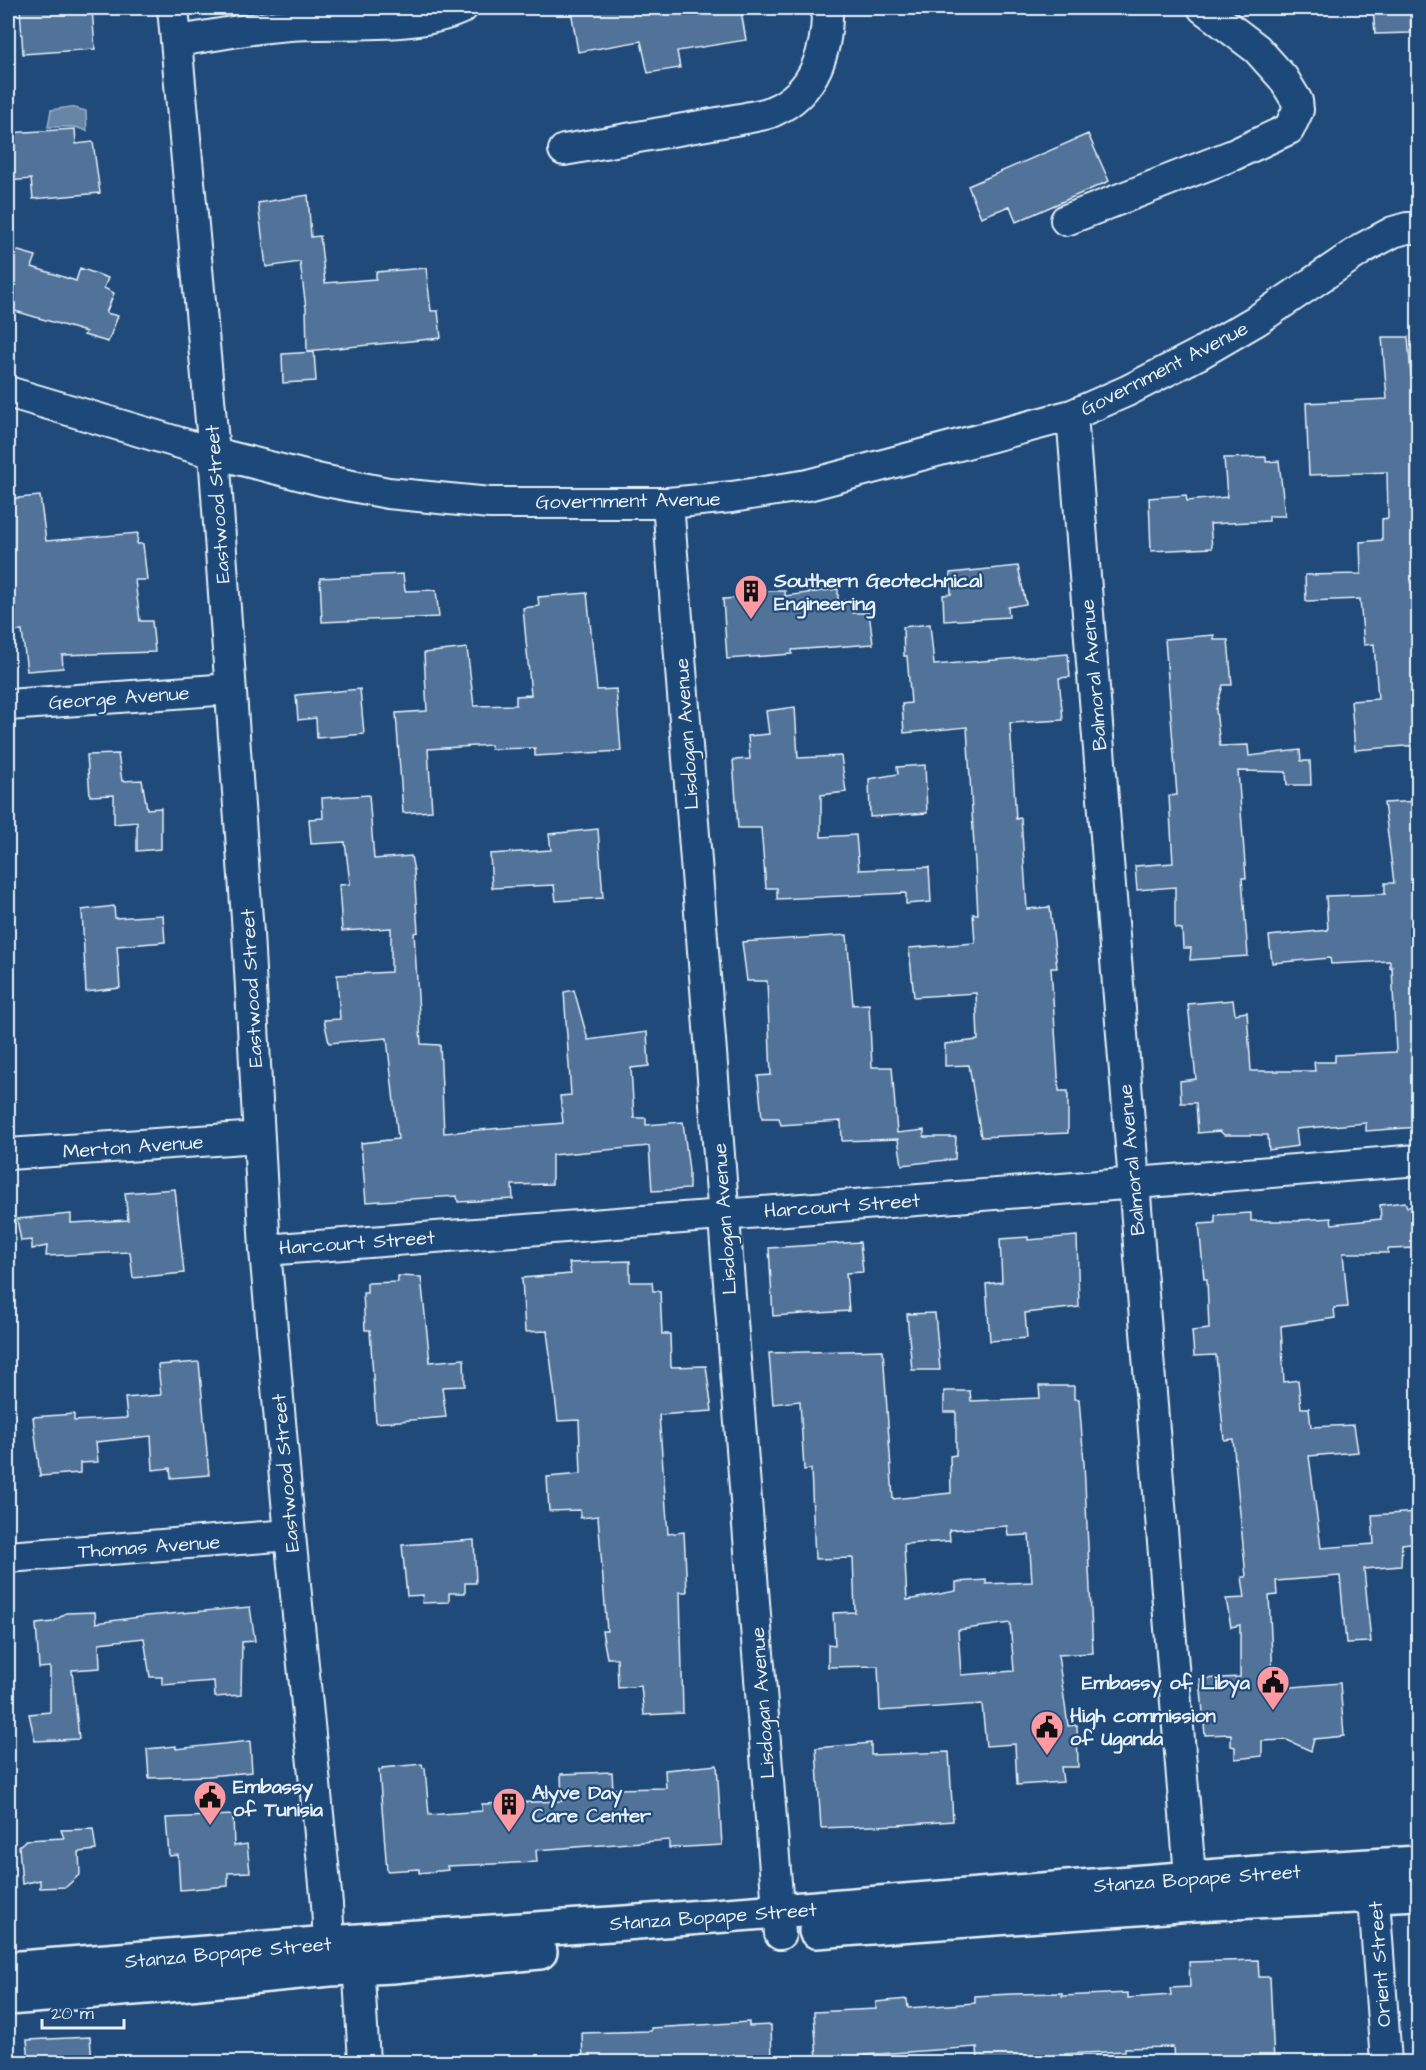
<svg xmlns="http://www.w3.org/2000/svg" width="1426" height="2070" font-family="'Architects Daughter',sans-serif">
	<rect width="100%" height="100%" fill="#1f4a7a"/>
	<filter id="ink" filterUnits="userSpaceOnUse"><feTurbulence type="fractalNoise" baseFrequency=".0167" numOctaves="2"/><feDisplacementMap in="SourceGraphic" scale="12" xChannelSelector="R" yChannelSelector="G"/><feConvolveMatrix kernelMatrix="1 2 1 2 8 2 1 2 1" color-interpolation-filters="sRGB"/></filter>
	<g filter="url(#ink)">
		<!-- water -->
		<path fill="#6685a7" stroke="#9ab0c7" stroke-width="1.5" d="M 71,107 L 86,111 L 87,131 L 75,127 L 48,127 L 51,110 Z"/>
		<!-- building -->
		<path fill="#517399" stroke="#e8f1f8" stroke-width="1.5" fill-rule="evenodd" d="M 20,8 L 92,8 L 95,49 L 23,54 Z
			M 587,8 L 712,8 L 714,14 L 741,11 L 746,40 L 677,51 L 680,68 L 648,73 L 641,41 L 578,52 L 571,10 Z
			M 1373,8 L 1410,8 L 1411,33 L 1375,34 Z
			M 75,129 L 76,144 L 93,142 L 100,193 L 33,199 L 31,179 L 8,181 L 8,133 Z
			M 1088,134 L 1109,181 L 1016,222 L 1010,206 L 981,217 L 968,186 Z
			M 308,195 L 311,237 L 320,236 L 325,283 L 376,279 L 376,272 L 426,268 L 431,311 L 438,311 L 441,338 L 307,351 L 306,308 L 300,262 L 266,267 L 258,203 Z
			M 8,248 L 36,256 L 32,267 L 76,281 L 80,268 L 108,278 L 104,288 L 114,293 L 106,313 L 118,316 L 108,342 L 84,335 L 86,332 L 8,309 Z
			M 1382,337 L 1408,337 L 1411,376 L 1419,376 L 1419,745 L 1355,750 L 1351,701 L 1378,699 L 1374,644 L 1364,645 L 1360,599 L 1306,601 L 1305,575 L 1361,574 L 1360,542 L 1382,540 L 1382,519 L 1388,518 L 1387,472 L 1309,475 L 1306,403 L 1387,399 Z
			M 314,352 L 316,381 L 283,383 L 282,354 Z
			M 1266,457 L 1266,462 L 1279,461 L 1285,516 L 1269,516 L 1269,521 L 1210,524 L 1212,548 L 1151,551 L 1149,498 L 1186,495 L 1187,501 L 1227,497 L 1224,458 Z
			M 40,496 L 46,541 L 138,533 L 137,544 L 143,544 L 147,580 L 135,580 L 140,621 L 152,621 L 155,652 L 62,655 L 63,668 L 27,671 L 22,631 L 8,632 L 8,499 Z
			M 1018,566 L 1026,604 L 1008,607 L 1009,617 L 944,621 L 943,595 L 951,594 L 950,573 Z
			M 403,574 L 405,591 L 436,590 L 439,617 L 322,622 L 320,578 Z
			M 838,589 L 838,601 L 853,600 L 853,613 L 869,613 L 873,644 L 792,650 L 792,654 L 727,659 L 723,599 L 740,598 L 740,591 L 785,591 L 785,596 Z
			M 587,593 L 597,690 L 616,689 L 621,751 L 535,756 L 535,748 L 491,749 L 491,745 L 428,749 L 432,811 L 403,813 L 396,713 L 427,711 L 424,653 L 467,648 L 474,706 L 516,705 L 516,696 L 531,695 L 523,608 L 539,606 L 538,597 Z
			M 930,624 L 934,665 L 1068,654 L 1070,677 L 1059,678 L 1063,720 L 1010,723 L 1016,819 L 1021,818 L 1027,909 L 1050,907 L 1057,968 L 1051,968 L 1059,1091 L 1068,1091 L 1068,1133 L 981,1137 L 969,1065 L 945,1066 L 945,1044 L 978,1040 L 976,993 L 914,997 L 909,948 L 975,943 L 973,914 L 978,914 L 967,727 L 904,733 L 902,704 L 911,703 L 907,656 L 904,656 L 903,627 Z
			M 1214,635 L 1214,640 L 1228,640 L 1232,685 L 1223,685 L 1216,709 L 1220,746 L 1248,745 L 1249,756 L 1300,750 L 1301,761 L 1310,761 L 1311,785 L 1287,785 L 1286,772 L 1238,771 L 1246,878 L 1242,878 L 1248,956 L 1190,960 L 1191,948 L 1183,948 L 1182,929 L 1175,928 L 1175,887 L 1137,890 L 1135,866 L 1173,863 L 1169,796 L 1177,795 L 1165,639 Z
			M 360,689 L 364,734 L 317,738 L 316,718 L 298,720 L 296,695 Z
			M 795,707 L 798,758 L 841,756 L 846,792 L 821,795 L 821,837 L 856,835 L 859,870 L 929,867 L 931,902 L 906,904 L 906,893 L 777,899 L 777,888 L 766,888 L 761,828 L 738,828 L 733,760 L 750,759 L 748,736 L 769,734 L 766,711 Z
			M 118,754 L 122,781 L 142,780 L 147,809 L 161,808 L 161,849 L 137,851 L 137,822 L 114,824 L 114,795 L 90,796 L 87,755 Z
			M 925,765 L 927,813 L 870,817 L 869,779 L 898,774 L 897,767 Z
			M 369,795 L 374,859 L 411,856 L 414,871 L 418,932 L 414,933 L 421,1044 L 440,1045 L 444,1133 L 563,1123 L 560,1096 L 571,1095 L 564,992 L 574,990 L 588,1040 L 647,1032 L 649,1066 L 631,1068 L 634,1118 L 646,1118 L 646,1125 L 683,1122 L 689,1171 L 689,1189 L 652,1191 L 649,1146 L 552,1155 L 552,1184 L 512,1185 L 513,1199 L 458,1202 L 457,1196 L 366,1202 L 361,1143 L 398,1139 L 387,1038 L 329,1043 L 324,1020 L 340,1019 L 337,975 L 391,972 L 391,928 L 342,931 L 339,885 L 350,884 L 345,842 L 311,844 L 309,819 L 323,818 L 322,798 Z
			M 1419,801 L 1419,1127 L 1366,1131 L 1366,1123 L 1296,1129 L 1298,1146 L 1269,1150 L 1268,1135 L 1224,1135 L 1220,1131 L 1198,1133 L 1196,1103 L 1181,1103 L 1180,1081 L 1196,1079 L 1188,1004 L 1233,1000 L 1235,1014 L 1247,1012 L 1251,1071 L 1315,1071 L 1314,1062 L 1335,1062 L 1335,1055 L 1396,1052 L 1392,967 L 1390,968 L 1390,961 L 1331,964 L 1330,958 L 1272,963 L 1269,936 L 1328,930 L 1326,896 L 1385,894 L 1385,883 L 1394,883 L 1384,803 Z
			M 598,829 L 603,898 L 556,901 L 554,885 L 492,888 L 490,854 L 551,850 L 549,834 Z
			M 114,906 L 115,918 L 163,915 L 165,942 L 117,946 L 120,988 L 86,992 L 82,910 Z
			M 847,935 L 853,1005 L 869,1004 L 872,1067 L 892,1067 L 897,1133 L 924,1130 L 924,1137 L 956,1137 L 955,1159 L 902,1165 L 898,1139 L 842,1141 L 841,1121 L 781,1125 L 779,1118 L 762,1118 L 758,1076 L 771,1075 L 767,981 L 747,981 L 742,942 Z
			M 175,1189 L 184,1273 L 133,1278 L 130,1252 L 46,1256 L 47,1246 L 32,1249 L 32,1240 L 21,1241 L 17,1219 L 71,1214 L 71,1223 L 128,1220 L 125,1193 Z
			M 1405,1202 L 1407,1207 L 1419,1206 L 1419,1248 L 1388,1249 L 1388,1253 L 1343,1253 L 1348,1307 L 1334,1308 L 1335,1318 L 1281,1326 L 1284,1382 L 1298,1380 L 1301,1408 L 1309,1408 L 1311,1427 L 1354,1425 L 1358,1452 L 1309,1456 L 1321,1548 L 1374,1544 L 1372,1515 L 1419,1512 L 1419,1542 L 1402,1544 L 1401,1566 L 1364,1569 L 1371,1642 L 1346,1643 L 1340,1576 L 1276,1581 L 1277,1595 L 1269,1596 L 1273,1675 L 1280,1674 L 1280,1688 L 1340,1683 L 1344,1736 L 1314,1739 L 1311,1751 L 1287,1740 L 1262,1741 L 1262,1756 L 1235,1759 L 1235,1747 L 1231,1746 L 1231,1734 L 1205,1735 L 1200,1679 L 1240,1677 L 1240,1625 L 1231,1627 L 1226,1599 L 1245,1598 L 1242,1577 L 1246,1577 L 1233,1439 L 1224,1440 L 1216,1355 L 1194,1356 L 1192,1331 L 1209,1329 L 1207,1279 L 1204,1279 L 1199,1224 L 1215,1223 L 1215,1215 L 1251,1213 L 1251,1221 L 1300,1221 L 1300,1220 L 1331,1218 L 1332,1224 L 1381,1219 L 1380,1205 Z
			M 1077,1236 L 1079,1307 L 1025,1313 L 1027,1338 L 990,1341 L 986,1284 L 1002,1282 L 1000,1239 L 1028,1237 L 1028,1240 Z
			M 860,1242 L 863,1272 L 846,1273 L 849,1311 L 773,1316 L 769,1248 Z
			M 630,1261 L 630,1282 L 652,1282 L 653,1291 L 660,1291 L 662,1334 L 670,1334 L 671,1367 L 706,1366 L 712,1411 L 659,1415 L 668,1534 L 684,1532 L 687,1592 L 680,1592 L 683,1713 L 644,1715 L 641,1686 L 618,1688 L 617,1658 L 607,1658 L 602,1631 L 607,1631 L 598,1516 L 580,1518 L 580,1510 L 549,1511 L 547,1477 L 581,1474 L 579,1420 L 558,1421 L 547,1331 L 525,1332 L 522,1278 L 571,1274 L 569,1263 Z
			M 398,1276 L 421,1277 L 430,1362 L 464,1359 L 465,1386 L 442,1387 L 446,1417 L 376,1423 L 370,1330 L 365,1330 L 363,1293 L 367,1293 L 367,1283 L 398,1282 Z
			M 935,1313 L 940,1370 L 912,1370 L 907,1314 Z
			M 883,1350 L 893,1499 L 951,1493 L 950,1456 L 956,1455 L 956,1412 L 944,1412 L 944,1391 L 970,1391 L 971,1401 L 1040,1398 L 1039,1386 L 1074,1386 L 1074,1399 L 1079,1399 L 1084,1462 L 1093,1653 L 1058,1655 L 1068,1726 L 1077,1725 L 1078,1767 L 1061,1767 L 1063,1782 L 1017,1785 L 1015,1744 L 986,1746 L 982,1704 L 880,1711 L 878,1666 L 828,1667 L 828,1644 L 835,1645 L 833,1613 L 855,1612 L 853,1558 L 815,1559 L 811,1469 L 804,1470 L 800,1401 L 773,1404 L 769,1353 ZM 1007,1526 L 1008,1536 L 1029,1535 L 1032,1582 L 986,1584 L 986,1580 L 956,1582 L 956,1591 L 907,1600 L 904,1544 L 950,1541 L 949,1530 ZM 1010,1623 L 1014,1671 L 961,1675 L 958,1630 Z
			M 199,1362 L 209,1475 L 171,1478 L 170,1468 L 153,1470 L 151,1436 L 96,1442 L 98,1462 L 80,1463 L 80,1473 L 40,1476 L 33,1417 L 74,1414 L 74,1421 L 127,1418 L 125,1398 L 161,1395 L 158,1365 Z
			M 474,1540 L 476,1583 L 465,1583 L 465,1593 L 449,1593 L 449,1602 L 422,1603 L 423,1595 L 407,1596 L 402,1545 Z
			M 250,1607 L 255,1641 L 242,1642 L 241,1695 L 215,1697 L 214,1681 L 162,1685 L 162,1677 L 150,1677 L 144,1638 L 99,1643 L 100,1668 L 72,1670 L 79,1739 L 35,1741 L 29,1714 L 50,1712 L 50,1667 L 39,1668 L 36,1624 L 53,1622 L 66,1613 L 95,1612 L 96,1623 L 147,1616 Z
			M 250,1741 L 252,1772 L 208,1776 L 149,1778 L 147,1749 L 176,1746 L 176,1749 Z
			M 871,1743 L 871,1755 L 949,1752 L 953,1821 L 898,1825 L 821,1828 L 816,1748 Z
			M 422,1764 L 423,1768 L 425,1768 L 429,1815 L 482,1811 L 482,1804 L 562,1801 L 561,1774 L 612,1772 L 613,1789 L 666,1788 L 665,1770 L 717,1765 L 722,1845 L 669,1848 L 669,1840 L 536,1850 L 537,1862 L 447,1866 L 448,1870 L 419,1873 L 419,1869 L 387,1871 L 379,1770 L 382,1770 L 382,1768 Z
			M 233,1815 L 234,1846 L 247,1844 L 250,1872 L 228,1873 L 228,1886 L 180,1890 L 178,1855 L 169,1856 L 166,1818 Z
			M 93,1829 L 96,1850 L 79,1852 L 80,1874 L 66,1887 L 40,1888 L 40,1880 L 22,1884 L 19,1846 L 26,1840 L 64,1838 L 61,1830 Z
			M 1258,1960 L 1259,1977 L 1270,1977 L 1274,2062 L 1174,2062 L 1173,2047 L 1125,2048 L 1125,2051 L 1065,2054 L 1065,2059 L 978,2062 L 977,2047 L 865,2055 L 866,2062 L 817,2062 L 814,2012 L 876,2009 L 876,2002 L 907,1999 L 908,2008 L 975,2003 L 975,1996 L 1011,1994 L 1062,1993 L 1062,1996 L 1128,1993 L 1128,1998 L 1171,1995 L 1170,1988 L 1190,1987 L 1189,1962 Z
			M 749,2022 L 749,2026 L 771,2025 L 772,2060 L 749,2060 L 749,2062 L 583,2062 L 582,2033 L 651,2031 L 651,2028 Z
			M 90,2037 L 92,2062 L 29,2062 L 27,2040 Z"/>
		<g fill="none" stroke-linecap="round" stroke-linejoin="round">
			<defs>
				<path id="minor" d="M 173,8 L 214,453 L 248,933 L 265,1250 L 290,1535 L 327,1904 L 330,1966
					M 176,41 C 214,36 252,27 290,25 C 341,21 416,30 462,8
					M 564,150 L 746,118 C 755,116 765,115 773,111 C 815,93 828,50 827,8
					M 1066,220 L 1233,155 L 1289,129 L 1298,110 L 1297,101 L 1283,78 L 1257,49 L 1203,8
					M 8,392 L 214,453 L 321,480 L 388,493 L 490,503 L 668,503 L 732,497 L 808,485 L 1072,415 L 1127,391 L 1197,355 L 1257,320 L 1365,247 L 1393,232 L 1407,228 L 1418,228
					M 1072,415 L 1192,1901
					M 668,503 L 780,1934
					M 8,705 L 230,689
					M 8,1154 L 259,1137
					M 265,1250 C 650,1219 1034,1193 1418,1160
					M 8,1557 L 290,1535
					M 1372,1871 L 1386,2062
					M 357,1943 L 364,2062"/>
				<path id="secondary" d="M 816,1931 L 1193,1904 L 1418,1893
					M 8,1969 L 329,1943 L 625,1923 L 1257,1873 L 1418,1863
					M 8,1998 L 159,1986 L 330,1969 L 392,1966 L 540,1952"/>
			</defs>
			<!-- minor casing -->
			<use href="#minor" stroke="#e8f1f8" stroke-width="34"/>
			<!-- secondary casing -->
			<use href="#secondary" stroke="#e8f1f8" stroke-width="38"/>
			<!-- minor -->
			<use href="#minor" stroke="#1f4a7a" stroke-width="30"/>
			<!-- secondary -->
			<use href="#secondary" stroke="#1f4a7a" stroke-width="33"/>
		</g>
	</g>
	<!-- icons -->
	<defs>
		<symbol id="building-pin" viewBox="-11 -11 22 30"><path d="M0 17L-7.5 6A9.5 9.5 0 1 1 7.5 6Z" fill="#ff9aa2" stroke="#1f4a7a"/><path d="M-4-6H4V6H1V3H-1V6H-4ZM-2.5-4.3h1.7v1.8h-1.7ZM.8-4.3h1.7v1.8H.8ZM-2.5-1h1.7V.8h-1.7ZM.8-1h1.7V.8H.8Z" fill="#111"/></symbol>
		<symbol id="civic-pin" viewBox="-11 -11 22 30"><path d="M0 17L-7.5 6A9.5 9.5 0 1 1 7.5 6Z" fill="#ff9aa2" stroke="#1f4a7a"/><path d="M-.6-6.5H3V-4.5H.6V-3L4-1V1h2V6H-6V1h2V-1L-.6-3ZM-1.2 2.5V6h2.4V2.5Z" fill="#111"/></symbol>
	</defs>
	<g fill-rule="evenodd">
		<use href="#building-pin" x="732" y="572" width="38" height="52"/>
		<use href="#civic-pin" x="1254" y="1663" width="38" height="52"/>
		<use href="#civic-pin" x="1028" y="1708" width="38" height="52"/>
		<use href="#civic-pin" x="191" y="1778" width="38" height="52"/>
		<use href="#building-pin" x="490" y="1785" width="38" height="52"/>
	</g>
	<g text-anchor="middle" stroke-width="4.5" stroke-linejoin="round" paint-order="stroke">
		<!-- street labels -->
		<g font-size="20" fill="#e8f1f8" stroke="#1f4a7a">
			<text transform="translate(1164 368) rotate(-27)" y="7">Government Avenue</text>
			<text transform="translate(628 500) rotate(-1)" y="7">Government Avenue</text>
			<text transform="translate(217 504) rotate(-94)" y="7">Eastwood Street</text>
			<text transform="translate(1093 675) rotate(-95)" y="7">Balmoral Avenue</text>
			<text transform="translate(119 697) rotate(-4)" y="7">George Avenue</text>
			<text transform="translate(686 734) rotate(-94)" y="7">Lisdogan Avenue</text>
			<text transform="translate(251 988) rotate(-93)" y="7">Eastwood Street</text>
			<text transform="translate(133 1146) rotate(-4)" y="7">Merton Avenue</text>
			<text transform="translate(1131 1160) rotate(-95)" y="7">Balmoral Avenue</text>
			<text transform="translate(842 1205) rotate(-4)" y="7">Harcourt Street</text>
			<text transform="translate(724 1219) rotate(-94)" y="7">Lisdogan Avenue</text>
			<text transform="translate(357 1242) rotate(-4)" y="7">Harcourt Street</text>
			<text transform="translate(285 1473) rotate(-95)" y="7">Eastwood Street</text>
			<text transform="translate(149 1546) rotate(-4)" y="7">Thomas Avenue</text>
			<text transform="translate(762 1703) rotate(-94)" y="7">Lisdogan Avenue</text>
			<text transform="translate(1197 1878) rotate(-4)" y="7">Stanza Bopape Street</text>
			<text transform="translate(713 1916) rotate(-4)" y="7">Stanza Bopape Street</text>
			<text transform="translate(228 1952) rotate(-5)" y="7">Stanza Bopape Street</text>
			<text transform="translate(1379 1964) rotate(-94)" y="7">Orient Street</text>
		</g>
		<!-- poi labels -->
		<g font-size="20" font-weight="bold" fill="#e8f1f8" stroke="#1f4a7a" text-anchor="start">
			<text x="774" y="587">Southern Geotechnical<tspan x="774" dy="23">Engineering</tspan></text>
			<text x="1250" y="1689" text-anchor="end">Embassy of Libya</text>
			<text x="1070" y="1722">High commission<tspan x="1070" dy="23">of Uganda</tspan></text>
			<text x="233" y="1793">Embassy<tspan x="233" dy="23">of Tunisia</tspan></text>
			<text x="532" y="1799">Alyve Day<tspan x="532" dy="23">Care Center</tspan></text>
		</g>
	</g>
	<!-- margin -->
	<rect width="1426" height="2070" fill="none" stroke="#1f4a7a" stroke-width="30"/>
	<rect x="15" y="15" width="1396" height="2040" fill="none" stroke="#e8f1f8" stroke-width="2" filter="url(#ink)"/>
	<!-- scale -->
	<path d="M42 2019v9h82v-9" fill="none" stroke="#e8f1f8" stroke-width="3"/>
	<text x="51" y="2019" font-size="18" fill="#e8f1f8" stroke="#1f4a7a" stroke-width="4.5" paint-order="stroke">20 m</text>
</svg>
